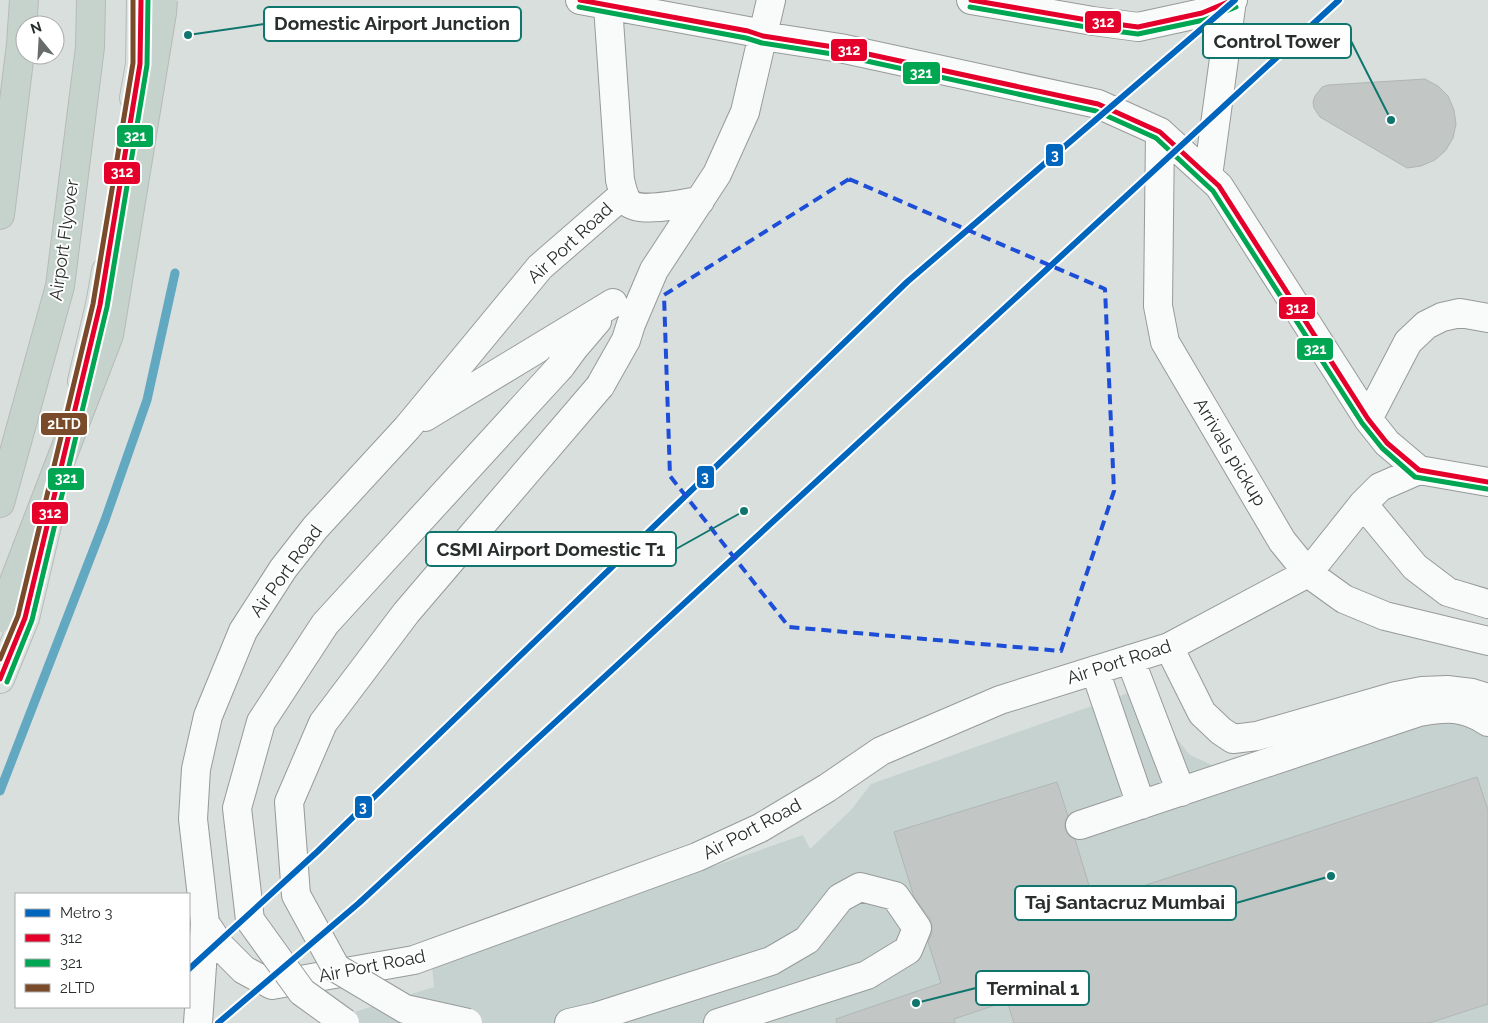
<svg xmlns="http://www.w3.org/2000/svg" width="1488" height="1023" font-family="Raleway,sans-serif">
	<rect width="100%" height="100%" fill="#d9dfdd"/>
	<!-- built -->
	<path fill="#c5d2cf" d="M 1137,690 L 1190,755 L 1212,765 L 1249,758 L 1429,704 L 1488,724 L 1488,1023 L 320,1023 L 434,987 L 432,965 L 803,835 L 810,849 L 851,810 L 871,784 Z"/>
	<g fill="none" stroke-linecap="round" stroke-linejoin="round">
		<!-- stream -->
		<path stroke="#62a8c0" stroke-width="9" d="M 0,791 L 105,520 L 147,400 L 175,273"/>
	</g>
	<!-- building -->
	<path fill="#c2c7c6" stroke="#b1b6b5" d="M 1425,79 L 1438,86 L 1448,96 L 1454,110 L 1456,124 L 1453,138 L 1446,150 L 1435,160 L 1421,166 L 1407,168 L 1320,117 L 1314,108 L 1313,102 L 1315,96 L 1322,87 L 1328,85 Z
		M 1477,777 L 1488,810 L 1488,1004 L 1429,1023 L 1014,1023 L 1007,1001 L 954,1019 L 955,1023 L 837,1023 L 836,1019 L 941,983 L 928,942 L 932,933 L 932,926 L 930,919 L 914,897 L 894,832 L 1057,782 L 1068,816 L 1065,822 L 1065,829 L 1069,836 L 1075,839 L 1094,902 Z"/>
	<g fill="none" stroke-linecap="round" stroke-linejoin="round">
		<defs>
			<path id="minor" d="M 580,0 L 748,31 L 763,36 L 840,48 L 1098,104 L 1160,132 L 1219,186 L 1368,419 L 1387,443 L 1419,470 L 1488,482
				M 971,0 L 1093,21 L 1138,27 L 1202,13 L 1233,0
				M 608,6 L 620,180 C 622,187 623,196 628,202 C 639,214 684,203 700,201
				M 1160,132 L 1158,306 L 1165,342 L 1282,541 L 1308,573 L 1344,599 L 1385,616 L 1488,641
				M 1208,176 L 1232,0
				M 624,194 L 540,267 L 407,428 L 315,528 L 283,569 L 243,631 L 208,716 L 196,769 L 193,819 L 205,923 L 221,947 L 244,970 L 272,985 L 414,960 L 697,857 L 760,828 L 827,788 L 881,751 L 1000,700 L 1169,647 L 1308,573 L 1363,504 L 1380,487 L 1419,470
				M 560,367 L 574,348 L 597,321
				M 600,386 L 626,340 L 631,324 L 654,270 L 717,174 L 745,112 L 771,0
				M 425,417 C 488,379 550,341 613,303
				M 1368,419 L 1408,342 L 1426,325 L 1442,317 L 1460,313 L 1488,318
				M 1363,504 L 1415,567 L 1448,592 L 1488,604
				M 1169,647 L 1202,713 L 1221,731 L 1233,739 L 1257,736 L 1396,696 L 1422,691 L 1447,690 L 1472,693 L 1488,698
				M 1130,659 L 1181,792
				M 1095,670 L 1141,805
				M 1080,825 L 1419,712 C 1446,707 1464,706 1488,722
				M 198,1023 L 205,923
				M 569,1023 L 595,1017 L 771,961 L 807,940 L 840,898 L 860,887 L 895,896 L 917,928 L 908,950 L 867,975 L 718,1023"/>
			<path id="major" d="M 134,98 L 140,64 L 141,0
				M 82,381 L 100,305 L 106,271
				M 0,679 L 25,618 L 50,512"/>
			<path id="highway" d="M 0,215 L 21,44 L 24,0
				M 0,503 L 60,286 L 90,47 L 91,0"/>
		</defs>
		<!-- minor casing -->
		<use href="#minor" stroke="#969b99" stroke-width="30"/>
		<!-- major casing -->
		<use href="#major" stroke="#b7bab9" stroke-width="30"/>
		<!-- highway casing -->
		<use href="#highway" stroke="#b7bab9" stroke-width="30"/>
		<!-- minor -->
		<use href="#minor" stroke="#f9fafa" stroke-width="28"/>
		<!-- major -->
		<use href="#major" stroke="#dae2de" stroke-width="28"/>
		<!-- highway -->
		<use href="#highway" stroke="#c5d3cc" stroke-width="28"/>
		<defs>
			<path id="minor-bridge" d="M 345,1023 L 302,992 L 250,920 L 237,808 L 261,722 L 325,624 L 560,367
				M 468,1023 L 405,1009 L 336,968 L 296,895 L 289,802 L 323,723 L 406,613 L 600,386"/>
			<path id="highway-bridge" d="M 0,618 L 109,335 L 162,13 L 163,0"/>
		</defs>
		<!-- minor-bridge casing -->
		<use href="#minor-bridge" stroke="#969b99" stroke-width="30" stroke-linecap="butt"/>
		<!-- highway-bridge casing -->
		<use href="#highway-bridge" stroke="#b7bab9" stroke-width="30" stroke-linecap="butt"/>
		<!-- minor-bridge -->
		<use href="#minor-bridge" stroke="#f9fafa" stroke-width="28"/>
		<!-- highway-bridge -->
		<use href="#highway-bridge" stroke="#c5d3cc" stroke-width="28"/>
		<defs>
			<path id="bus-1" d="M 580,0 L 748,31 L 763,36 L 840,48 L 1098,104 L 1160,132 L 1219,186 L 1368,419 L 1387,443 L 1419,470 L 1488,482
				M 971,0 L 1093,21 L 1138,27 L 1202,13 L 1233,0
				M 0,679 L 25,618 L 100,305 L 140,64 L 141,0"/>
			<path id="bus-2" d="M 579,7 L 746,38 L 762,43 L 839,55 L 1096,111 L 1156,138 L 1213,191 L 1362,423 L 1382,448 L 1415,477 L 1487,489
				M 970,7 L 1092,28 L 1138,34 L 1204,20 L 1236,7
				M 7,682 L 32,620 L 107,307 L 147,65 L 148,0"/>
			<path id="bus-3" d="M 0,659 L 18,616 L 93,304 L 133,63 L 133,0"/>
		</defs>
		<!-- bus-1 casing -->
		<use href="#bus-1" stroke="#fff" stroke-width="9"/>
		<!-- bus-2 casing -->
		<use href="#bus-2" stroke="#fff" stroke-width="9"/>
		<!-- bus-3 casing -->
		<use href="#bus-3" stroke="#fff" stroke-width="9"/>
		<!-- bus-1 -->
		<use href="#bus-1" stroke="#e4002b" stroke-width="5"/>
		<!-- bus-2 -->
		<use href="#bus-2" stroke="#00a651" stroke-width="5"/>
		<!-- bus-3 -->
		<use href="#bus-3" stroke="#7a4b2a" stroke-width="5"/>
		<defs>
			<path id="metro-1" d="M 189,969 L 318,851 L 907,282 L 1235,0
				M 218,1023 L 359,903 L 1339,0"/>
		</defs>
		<!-- metro-1 casing -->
		<use href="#metro-1" stroke="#fff" stroke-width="10"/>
		<!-- metro-1 -->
		<use href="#metro-1" stroke="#0065bd" stroke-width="6"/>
	</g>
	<!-- marked area -->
	<path fill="none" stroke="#1d4ed8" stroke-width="4" stroke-dasharray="10 6" stroke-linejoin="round" d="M 849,179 L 1105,289 L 1114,491 L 1061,651 L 789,627 L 670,476 L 664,295 Z"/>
	<g text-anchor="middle" stroke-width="4" stroke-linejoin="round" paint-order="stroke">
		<!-- street labels -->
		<g font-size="18" fill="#292d2c" stroke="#fff">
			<text transform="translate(64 240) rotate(-82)" y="6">Airport Flyover</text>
			<text transform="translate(570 243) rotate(-43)" y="6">Air Port Road</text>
			<text transform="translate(1230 452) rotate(59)" y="6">Arrivals pickup</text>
			<text transform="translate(286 571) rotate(-54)" y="6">Air Port Road</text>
			<text transform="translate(1119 662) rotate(-18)" y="6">Air Port Road</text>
			<text transform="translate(752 829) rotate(-28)" y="6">Air Port Road</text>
			<text transform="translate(372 966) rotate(-11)" y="6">Air Port Road</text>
		</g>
	</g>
	<!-- callouts -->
	<path fill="none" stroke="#0f766e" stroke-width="2" d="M188 35L264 24M1391 120L1351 41M744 511L676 549M1331 876L1236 903M916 1003L976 988"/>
	<g fill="#0f766e" stroke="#fff" stroke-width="2">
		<circle cx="188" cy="35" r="5"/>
		<circle cx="1391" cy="120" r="5"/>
		<circle cx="744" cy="511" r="5"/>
		<circle cx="1331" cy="876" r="5"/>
		<circle cx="916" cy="1003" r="5"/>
	</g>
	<g fill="#fff" stroke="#0f766e" stroke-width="2">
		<rect x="264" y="7" width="257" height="34" rx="5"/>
		<rect x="1203" y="24" width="148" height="34" rx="5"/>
		<rect x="426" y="532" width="250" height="34" rx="5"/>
		<rect x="1015" y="886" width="221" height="34" rx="5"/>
		<rect x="976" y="971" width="113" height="34" rx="5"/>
	</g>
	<g font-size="19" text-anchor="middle" font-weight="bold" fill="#292d2c">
		<text x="392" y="30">Domestic Airport Junction</text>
		<text x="1277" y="48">Control Tower</text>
		<text x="551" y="556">CSMI Airport Domestic T1</text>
		<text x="1125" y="909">Taj Santacruz Mumbai</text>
		<text x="1033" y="995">Terminal 1</text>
	</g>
	<g stroke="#fff" stroke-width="2">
		<rect x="1084" y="10" width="38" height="24" rx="5" fill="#e4002b"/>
		<rect x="830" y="38" width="38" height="24" rx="5" fill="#e4002b"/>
		<rect x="902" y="61" width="39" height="24" rx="5" fill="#00a651"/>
		<rect x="116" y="124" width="38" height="24" rx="5" fill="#00a651"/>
		<rect x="1045" y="143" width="19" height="24" rx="5" fill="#0065bd"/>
		<rect x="103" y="161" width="38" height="24" rx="5" fill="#e4002b"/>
		<rect x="1278" y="296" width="38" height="24" rx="5" fill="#e4002b"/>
		<rect x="1296" y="337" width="38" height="24" rx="5" fill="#00a651"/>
		<rect x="40" y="412" width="48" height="24" rx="5" fill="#7a4b2a"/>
		<rect x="696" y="465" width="19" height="24" rx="5" fill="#0065bd"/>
		<rect x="47" y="467" width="38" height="24" rx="5" fill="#00a651"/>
		<rect x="31" y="501" width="38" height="24" rx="5" fill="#e4002b"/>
		<rect x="354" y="795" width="19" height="24" rx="5" fill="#0065bd"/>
	</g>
	<g font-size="14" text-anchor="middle" font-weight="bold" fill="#fff">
		<text x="1103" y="27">312</text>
		<text x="849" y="55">312</text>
		<text x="921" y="78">321</text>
		<text x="135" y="141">321</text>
		<text x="1055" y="160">3</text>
		<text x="122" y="177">312</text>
		<text x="1297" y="313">312</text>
		<text x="1315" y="354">321</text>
		<text x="64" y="429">2LTD</text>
		<text x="705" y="482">3</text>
		<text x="66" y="483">321</text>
		<text x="50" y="518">312</text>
		<text x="363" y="812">3</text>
	</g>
	<!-- legend -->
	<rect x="15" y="893" width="175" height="115" fill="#ffffff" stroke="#a9abab"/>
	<rect x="25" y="909" width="25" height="8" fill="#0065bd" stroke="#a9abab"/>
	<text x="60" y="918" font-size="15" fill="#292d2c">Metro 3</text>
	<rect x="25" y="934" width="25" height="8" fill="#e4002b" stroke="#a9abab"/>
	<text x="60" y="943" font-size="15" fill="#292d2c">312</text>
	<rect x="25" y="959" width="25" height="8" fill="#00a651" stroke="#a9abab"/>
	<text x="60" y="968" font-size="15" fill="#292d2c">321</text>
	<rect x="25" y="984" width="25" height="8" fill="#7a4b2a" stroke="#a9abab"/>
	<text x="60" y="993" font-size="15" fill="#292d2c">2LTD</text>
	<!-- north arrow -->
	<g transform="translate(40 40) rotate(342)"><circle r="24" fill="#ffffff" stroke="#a9abab"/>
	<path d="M0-4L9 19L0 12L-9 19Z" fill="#676b6a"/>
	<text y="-8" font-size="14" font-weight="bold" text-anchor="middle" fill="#292d2c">N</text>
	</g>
</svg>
